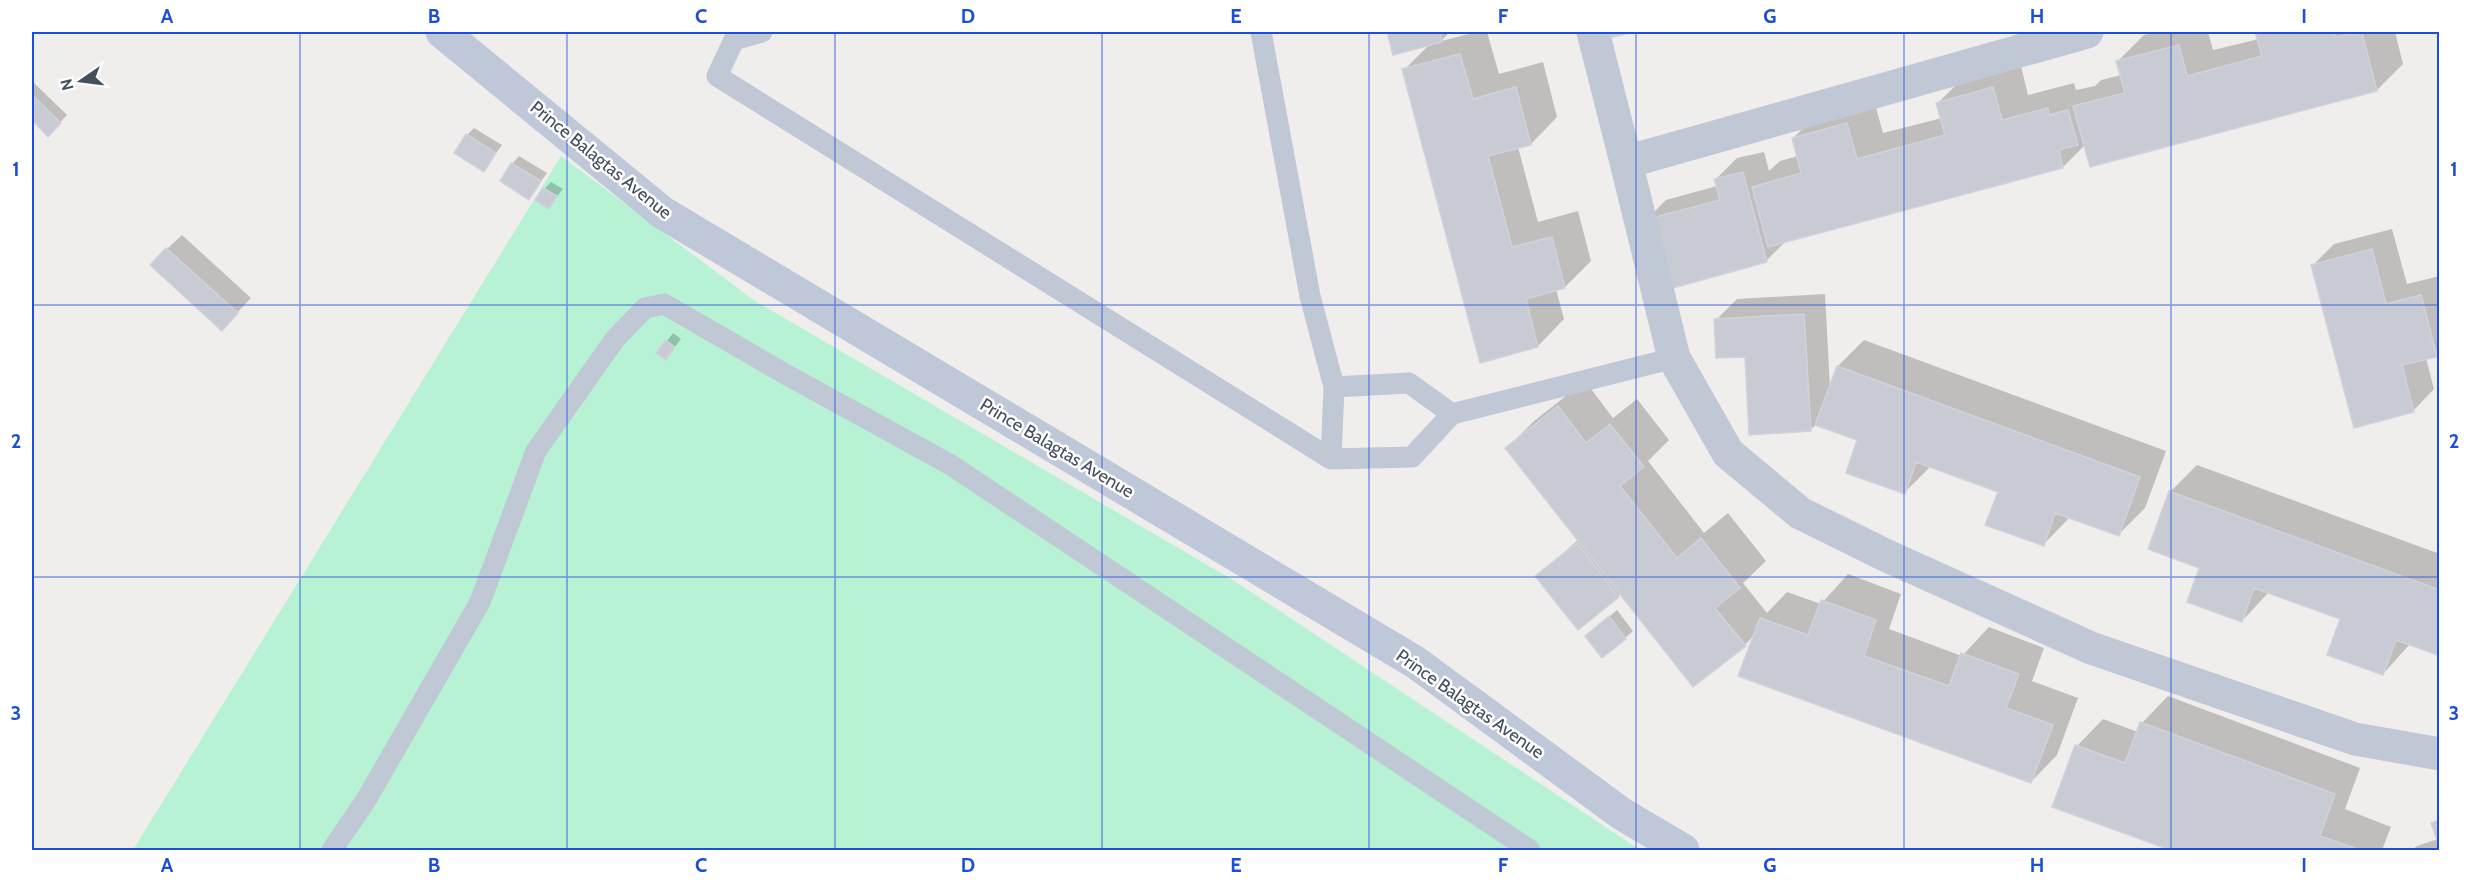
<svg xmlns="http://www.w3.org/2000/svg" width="2471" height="882" font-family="Cabin,sans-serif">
	<rect width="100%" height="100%" fill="#f0eded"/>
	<!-- green -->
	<path fill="#b7f2d4" d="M 561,156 L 755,301 L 1233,580 L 1640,850 L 133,850 Z"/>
	<!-- shadow -->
	<path fill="#0003" d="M 1389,32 L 1450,32 L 1441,41 L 1477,32 L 1487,32 L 1499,74 L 1543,62 L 1557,117 L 1531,144 L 1518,147 L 1538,222 L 1578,211 L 1591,261 L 1565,287 L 1556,289 L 1564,319 L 1538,346 L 1404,70 L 1431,43 L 1394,53 Z
		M 2158,32 L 2208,32 L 2213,50 L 2259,39 L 2257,32 L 2395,32 L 2403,64 L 2377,90 L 2085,145 L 2063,167 L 1787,240 L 1766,261 L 1645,221 L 1666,200 L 1717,186 L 1716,179 L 1737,158 L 1764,152 L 1769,171 L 1780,161 L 1798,156 L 1793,138 L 1820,112 L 1873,97 L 1883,133 L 1942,118 L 1938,103 L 1964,77 L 2020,62 L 2028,95 L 2074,83 L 2076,90 L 2095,86 L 2101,80 L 2121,75 L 2118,61 L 2144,35 Z
		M 33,82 L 67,115 L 48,135 L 32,118 Z
		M 474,128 L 502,145 L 484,170 L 467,135 Z
		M 519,156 L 547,173 L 529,198 L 512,164 Z
		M 551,182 L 563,189 L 549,207 L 544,189 Z
		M 2392,229 L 2407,284 L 2440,276 L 2440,352 L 2436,355 L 2426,358 L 2434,389 L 2413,411 L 2313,265 L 2334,244 Z
		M 182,235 L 251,298 L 222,329 L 167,249 Z
		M 1825,294 L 1830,388 L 1838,366 L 1864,340 L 2166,451 L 2145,508 L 2119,534 L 2070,517 L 2043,545 L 2000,491 L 1931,466 L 1904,493 L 1859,439 L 1817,424 L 1810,430 L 1716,320 L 1737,299 Z
		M 673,333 L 681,339 L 666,358 L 658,353 Z
		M 1585,381 L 1613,418 L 1637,399 L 1669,440 L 1648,461 L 1704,533 L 1728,513 L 1766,561 L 1743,583 L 1767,613 L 1787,592 L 1821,604 L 1848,574 L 1901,594 L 1889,629 L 1962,656 L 1989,627 L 2044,648 L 2032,681 L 2078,698 L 2057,755 L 2031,782 L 1755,634 L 1745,645 L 1621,593 L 1618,596 L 1537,576 L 1579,539 L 1507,448 L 1534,421 Z
		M 2197,465 L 2440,554 L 2440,654 L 2410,644 L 2383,674 L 2342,618 L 2269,592 L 2242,621 L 2201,567 L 2170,492 Z
		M 1617,610 L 1633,631 L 1625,638 L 1594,629 Z
		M 2168,696 L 2360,768 L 2345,809 L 2391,827 L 2382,850 L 2174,850 L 2054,806 L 2077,746 L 2103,719 L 2138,732 L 2142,723 Z
		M 2440,817 L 2440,850 L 2412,850 L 2417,846 L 2438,839 L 2433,824 Z"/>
	<!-- building -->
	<path fill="#c9cbd4" stroke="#d1d2da" stroke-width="1.5" d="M 1387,32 L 1440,32 L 1442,42 L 1393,55 Z
		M 1598,32 L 1634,32 L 1600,40 Z
		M 2255,32 L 2334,32 L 2335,37 L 2362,32 L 2377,91 L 2090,167 L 2073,106 L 2125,93 L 2116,61 L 2179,45 L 2187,76 L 2262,56 Z
		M 1460,54 L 1473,99 L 1516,87 L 1531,145 L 1488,156 L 1512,247 L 1552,237 L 1565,288 L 1526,299 L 1538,347 L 1480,363 L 1402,69 Z
		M 1993,87 L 2002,120 L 2048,108 L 2049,115 L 2068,110 L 2078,145 L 2059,150 L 2063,168 L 1768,247 L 1752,187 L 1801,173 L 1792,138 L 1847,123 L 1857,159 L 1945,135 L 1936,103 Z
		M 32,95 L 61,123 L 48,137 L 32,120 Z
		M 466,134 L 496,153 L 484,172 L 454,153 Z
		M 511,163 L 541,181 L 529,200 L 500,181 Z
		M 1743,172 L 1767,262 L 1662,291 L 1644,220 L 1720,200 L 1714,179 Z
		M 543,188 L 557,196 L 549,209 L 535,200 Z
		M 166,248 L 238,313 L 222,331 L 150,265 Z
		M 2372,249 L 2386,304 L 2421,295 L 2437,357 L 2402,365 L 2414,412 L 2354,428 L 2311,265 Z
		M 1804,314 L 1811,431 L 1749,435 L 1745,357 L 1716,358 L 1714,319 Z
		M 665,340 L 675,347 L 666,360 L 656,353 Z
		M 1837,366 L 2140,477 L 2119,536 L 2055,513 L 2044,546 L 1985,525 L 1998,492 L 1916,462 L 1905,494 L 1846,473 L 1857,440 L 1815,425 Z
		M 1558,406 L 1586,443 L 1610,424 L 1644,467 L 1620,486 L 1677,558 L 1701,538 L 1740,588 L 1715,608 L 1746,646 L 1693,687 L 1505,448 Z
		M 2169,491 L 2440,590 L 2440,656 L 2396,640 L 2383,675 L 2327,655 L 2340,619 L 2254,588 L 2242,622 L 2187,602 L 2199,568 L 2148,549 Z
		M 1577,543 L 1619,597 L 1578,630 L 1535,576 Z
		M 1821,600 L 1876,620 L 1864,656 L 1949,686 L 1961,653 L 2019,674 L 2006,708 L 2053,725 L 2031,783 L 1738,676 L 1760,618 L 1808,635 Z
		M 1609,616 L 1626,639 L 1602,658 L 1585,636 Z
		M 2140,722 L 2335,794 L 2320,836 L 2360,850 L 2170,850 L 2052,807 L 2075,745 L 2125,763 Z
		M 2440,820 L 2440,849 L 2431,823 Z"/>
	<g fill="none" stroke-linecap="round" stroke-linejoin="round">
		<!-- service -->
		<path stroke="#bfc8d4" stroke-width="21" d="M 762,32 L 734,40 L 717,76 L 1331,459 L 1412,457 L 1452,414
			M 1261,32 L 1310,296 L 1334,387 L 1331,459
			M 1334,387 L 1409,383 L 1452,414 L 1674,358
			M 332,850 L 366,800 L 480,602 L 536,451 L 615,339 L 645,308 L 664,304 L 787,375 L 951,465 L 1530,850"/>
		<!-- minor -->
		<path stroke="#bfc8d4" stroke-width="33" d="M 1593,32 L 1626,162 L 2087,32
			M 1626,162 L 1674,358 L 1728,453 L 1800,513 L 1885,555 L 2091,648 L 2355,739 L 2440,754"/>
		<!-- secondary -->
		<path stroke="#bec8d8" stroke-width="33" d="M 442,32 L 663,213 L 1415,662 L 1622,814 L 1683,850"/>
	</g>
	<!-- grid -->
	<path fill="none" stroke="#1d4ed8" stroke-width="1.5" stroke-opacity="0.55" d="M 300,32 L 300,850M 567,32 L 567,850M 835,32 L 835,850M 1102,32 L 1102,850M 1369,32 L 1369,850M 1636,32 L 1636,850M 1904,32 L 1904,850M 2171,32 L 2171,850M 32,305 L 2440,305M 32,577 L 2440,577"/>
	<g text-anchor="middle" stroke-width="5" stroke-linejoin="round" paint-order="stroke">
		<!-- street labels -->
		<g font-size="18" fill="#444e5c" stroke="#fff">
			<text transform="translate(601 160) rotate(39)" y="6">Prince Balagtas Avenue</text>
			<text transform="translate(1057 448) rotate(31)" y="6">Prince Balagtas Avenue</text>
			<text transform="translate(1470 704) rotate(35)" y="6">Prince Balagtas Avenue</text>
		</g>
	</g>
	<!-- border -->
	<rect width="2471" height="882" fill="none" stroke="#ffffff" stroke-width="66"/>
	<!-- north arrow -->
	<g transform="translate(81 81) rotate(256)" stroke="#ffffff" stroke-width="4.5" paint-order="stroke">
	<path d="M0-4.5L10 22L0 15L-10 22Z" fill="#444e5c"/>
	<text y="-9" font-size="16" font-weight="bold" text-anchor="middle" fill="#444e5c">N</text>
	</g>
	<rect x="33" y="33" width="2405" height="816" fill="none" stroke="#1d4ed8" stroke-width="2"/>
	<g font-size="20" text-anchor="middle" font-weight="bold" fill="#1d4ed8">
		<text x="167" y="23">A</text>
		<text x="434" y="23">B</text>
		<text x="701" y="23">C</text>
		<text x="968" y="23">D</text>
		<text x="1236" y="23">E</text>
		<text x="1503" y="23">F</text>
		<text x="1770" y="23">G</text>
		<text x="2037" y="23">H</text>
		<text x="2304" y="23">I</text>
		<text x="16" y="176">1</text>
		<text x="2454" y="176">1</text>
		<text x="16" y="448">2</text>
		<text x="2454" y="448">2</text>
		<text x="16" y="720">3</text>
		<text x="2454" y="720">3</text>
		<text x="167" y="872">A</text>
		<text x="434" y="872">B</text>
		<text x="701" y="872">C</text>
		<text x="968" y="872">D</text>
		<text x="1236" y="872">E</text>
		<text x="1503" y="872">F</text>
		<text x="1770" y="872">G</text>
		<text x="2037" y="872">H</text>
		<text x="2304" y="872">I</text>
	</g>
</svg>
